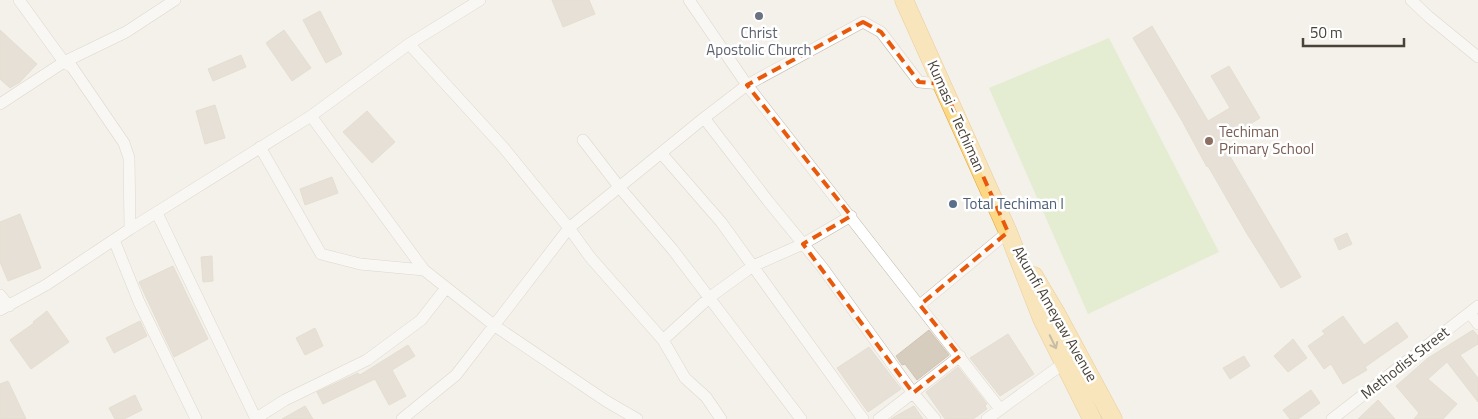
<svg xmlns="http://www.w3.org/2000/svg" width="1478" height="419" font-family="'Titillium Web',sans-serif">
	<rect width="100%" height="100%" fill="#f4f1ea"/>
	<!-- green -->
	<path fill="#d0e8b3" d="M 1109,38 L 1219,252 L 1088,314 L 989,88 Z"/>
	<!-- building -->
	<path fill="#d6cdbf" stroke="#d1c5b2" d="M 552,0 L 589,0 L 595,14 L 563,27 Z
		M 320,11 L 342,54 L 326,63 L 303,20 Z
		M 1152,26 L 1208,121 L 1230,108 L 1211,76 L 1229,66 L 1260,118 L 1221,141 L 1301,277 L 1281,288 L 1246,232 L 1208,166 L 1207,167 L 1181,119 L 1133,38 Z
		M 0,30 L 37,64 L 20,82 L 10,88 L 0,79 Z
		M 284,30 L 311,68 L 292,81 L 266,43 Z
		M 241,55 L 246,67 L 213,81 L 208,69 Z
		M 215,105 L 225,138 L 205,144 L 196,111 Z
		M 367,111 L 395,142 L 372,163 L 343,132 Z
		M 332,177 L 338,193 L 305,205 L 300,189 Z
		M 20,214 L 41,268 L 8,281 L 0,262 L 0,222 Z
		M 1347,233 L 1352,244 L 1339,250 L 1334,239 Z
		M 212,256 L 213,281 L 203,282 L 201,257 Z
		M 173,266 L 208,339 L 174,357 L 139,282 Z
		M 47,311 L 69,342 L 31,369 L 10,340 L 34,323 L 33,322 Z
		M 1343,316 L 1364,345 L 1397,322 L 1408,337 L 1365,367 L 1367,370 L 1343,384 L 1331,364 L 1324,369 L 1308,346 L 1325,334 L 1322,331 Z
		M 140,321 L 147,336 L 114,353 L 106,338 Z
		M 315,328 L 323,346 L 305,355 L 296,338 Z
		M 929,330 L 949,355 L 917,380 L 905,364 L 902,365 L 896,356 Z
		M 1473,330 L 1478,336 L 1478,344 L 1460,355 L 1478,378 L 1478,402 L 1447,362 L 1428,379 L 1457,404 L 1443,419 L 1414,419 L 1419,413 L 1396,386 L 1428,358 Z
		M 1008,334 L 1034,374 L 1000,396 L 970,358 Z
		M 1293,339 L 1307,358 L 1288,372 L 1274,356 Z
		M 408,345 L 415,356 L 392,370 L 406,396 L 389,405 L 375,379 L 323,404 L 317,392 L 358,373 L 360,375 Z
		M 869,347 L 901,389 L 868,412 L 837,368 Z
		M 1244,356 L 1250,366 L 1230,379 L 1223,368 Z
		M 958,367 L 987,404 L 985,406 L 987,409 L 973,419 L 945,419 L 926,392 Z
		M 8,381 L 26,419 L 0,419 L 0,384 Z
		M 1311,390 L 1320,403 L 1298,419 L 1290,419 L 1283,410 Z
		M 135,395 L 142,410 L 124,419 L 115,419 L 109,408 Z
		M 1378,400 L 1395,419 L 1358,419 Z
		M 305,406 L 313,419 L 282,419 Z
		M 914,406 L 923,419 L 891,419 L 894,417 Z"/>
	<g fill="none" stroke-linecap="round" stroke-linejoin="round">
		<defs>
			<path id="minor" d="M 19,0 L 64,62 L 126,32 L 175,0
				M 689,0 L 747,85 L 1000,409
				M 1411,0 L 1429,17 L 1478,57
				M 409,44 L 503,147 L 569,228 L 590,257 L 663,340 L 685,378 L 706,397 L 721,419
				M 0,104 L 64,62 L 72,67 L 124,143 L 129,158 L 130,229
				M 311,116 L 424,270
				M 704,118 L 768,201 L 822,267 L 913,393 L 935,419
				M 583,140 L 620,188 L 673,250 L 801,419
				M 260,147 L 321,254 L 360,264 L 424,270 L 495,326 L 606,401 L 637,419
				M 661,153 L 721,222 L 863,419
				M 157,213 L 256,419
				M 114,240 L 139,302 L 196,419
				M 0,295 L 9,306
				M 920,305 L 1008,232
				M 0,310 L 46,285 L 130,229 L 311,116 L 409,44 L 480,0
				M 1470,313 L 1478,324
				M 663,340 L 710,297 L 753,266 L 803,244 L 851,216
				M 255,419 L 285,400 L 367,360 L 421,320 L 446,288
				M 402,419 L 456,375 L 569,228 L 704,118 L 747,85 L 863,22 L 881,32 L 919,82 L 942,84
				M 879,419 L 960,356
				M 987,419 L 1064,363
				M 1332,419 L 1478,306"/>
			<path id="trunk" d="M 904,0 L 1008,232 L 1042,319 L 1092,419
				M 1034,276 L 1056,313 L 1113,419"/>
		</defs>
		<!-- minor casing -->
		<use href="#minor" stroke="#c0b9ac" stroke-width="12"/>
		<!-- trunk casing -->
		<use href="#trunk" stroke="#dca33c" stroke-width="19"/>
		<!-- minor -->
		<use href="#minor" stroke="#fff" stroke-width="11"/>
		<!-- trunk -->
		<use href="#trunk" stroke="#fcd884" stroke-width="18"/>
	</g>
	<!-- one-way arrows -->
	<defs><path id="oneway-shaft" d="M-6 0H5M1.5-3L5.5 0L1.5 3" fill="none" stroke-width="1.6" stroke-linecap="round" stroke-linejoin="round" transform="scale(1.25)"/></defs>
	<use stroke="#907e56" href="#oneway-shaft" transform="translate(1053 342) rotate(64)"/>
	<!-- marked area -->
	<path d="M0 0H1478V419H0ZM 863,22 L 881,32 L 919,82 L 942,84 L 1008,232 L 920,305 L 960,356 L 913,393 L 803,244 L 851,216 L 747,85 Z" fill="#f4f1ea" fill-opacity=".55" fill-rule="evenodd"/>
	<path fill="none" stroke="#e8590c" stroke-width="4" stroke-dasharray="10 6" stroke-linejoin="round" d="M 863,22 L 881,32 L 919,82 L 942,84 L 1008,232 L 920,305 L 960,356 L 913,393 L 803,244 L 851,216 L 747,85 Z"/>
	<!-- markers -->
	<circle fill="#6b7280" stroke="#fff" stroke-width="2" cx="759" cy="16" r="5"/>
	<circle fill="#8d6e63" stroke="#fff" stroke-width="2" cx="1209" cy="141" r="5"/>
	<circle fill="#5c6f8a" stroke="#fff" stroke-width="2" cx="953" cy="204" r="5"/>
	<g text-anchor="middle" stroke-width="5" stroke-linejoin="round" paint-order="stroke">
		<!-- worship labels -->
		<g font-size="15" fill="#5b616d" stroke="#fff">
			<text x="759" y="38">Christ<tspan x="759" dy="17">Apostolic Church</tspan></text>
		</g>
		<!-- street labels -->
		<g font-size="15" fill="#484238" stroke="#fff">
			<text transform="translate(956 116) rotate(66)" y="5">Kumasi - Techiman</text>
			<text transform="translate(1055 314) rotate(60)" y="5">Akumfi Ameyaw Avenue</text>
			<text transform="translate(1405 363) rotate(-38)" y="5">Methodist Street</text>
		</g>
		<!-- education labels -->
		<g font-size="15" fill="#785e54" stroke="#fff" text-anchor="start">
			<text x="1219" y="137">Techiman<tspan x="1219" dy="17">Primary School</tspan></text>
		</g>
		<!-- service labels -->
		<g font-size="15" fill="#4e5e75" stroke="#fff" text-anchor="start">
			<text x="963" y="209">Total Techiman I</text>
		</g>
	</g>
	<!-- scale -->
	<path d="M1303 38v8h101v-8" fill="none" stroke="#484238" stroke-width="2.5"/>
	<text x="1310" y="38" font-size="15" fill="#484238" stroke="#ffffff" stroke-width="4" paint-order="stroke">50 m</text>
</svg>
